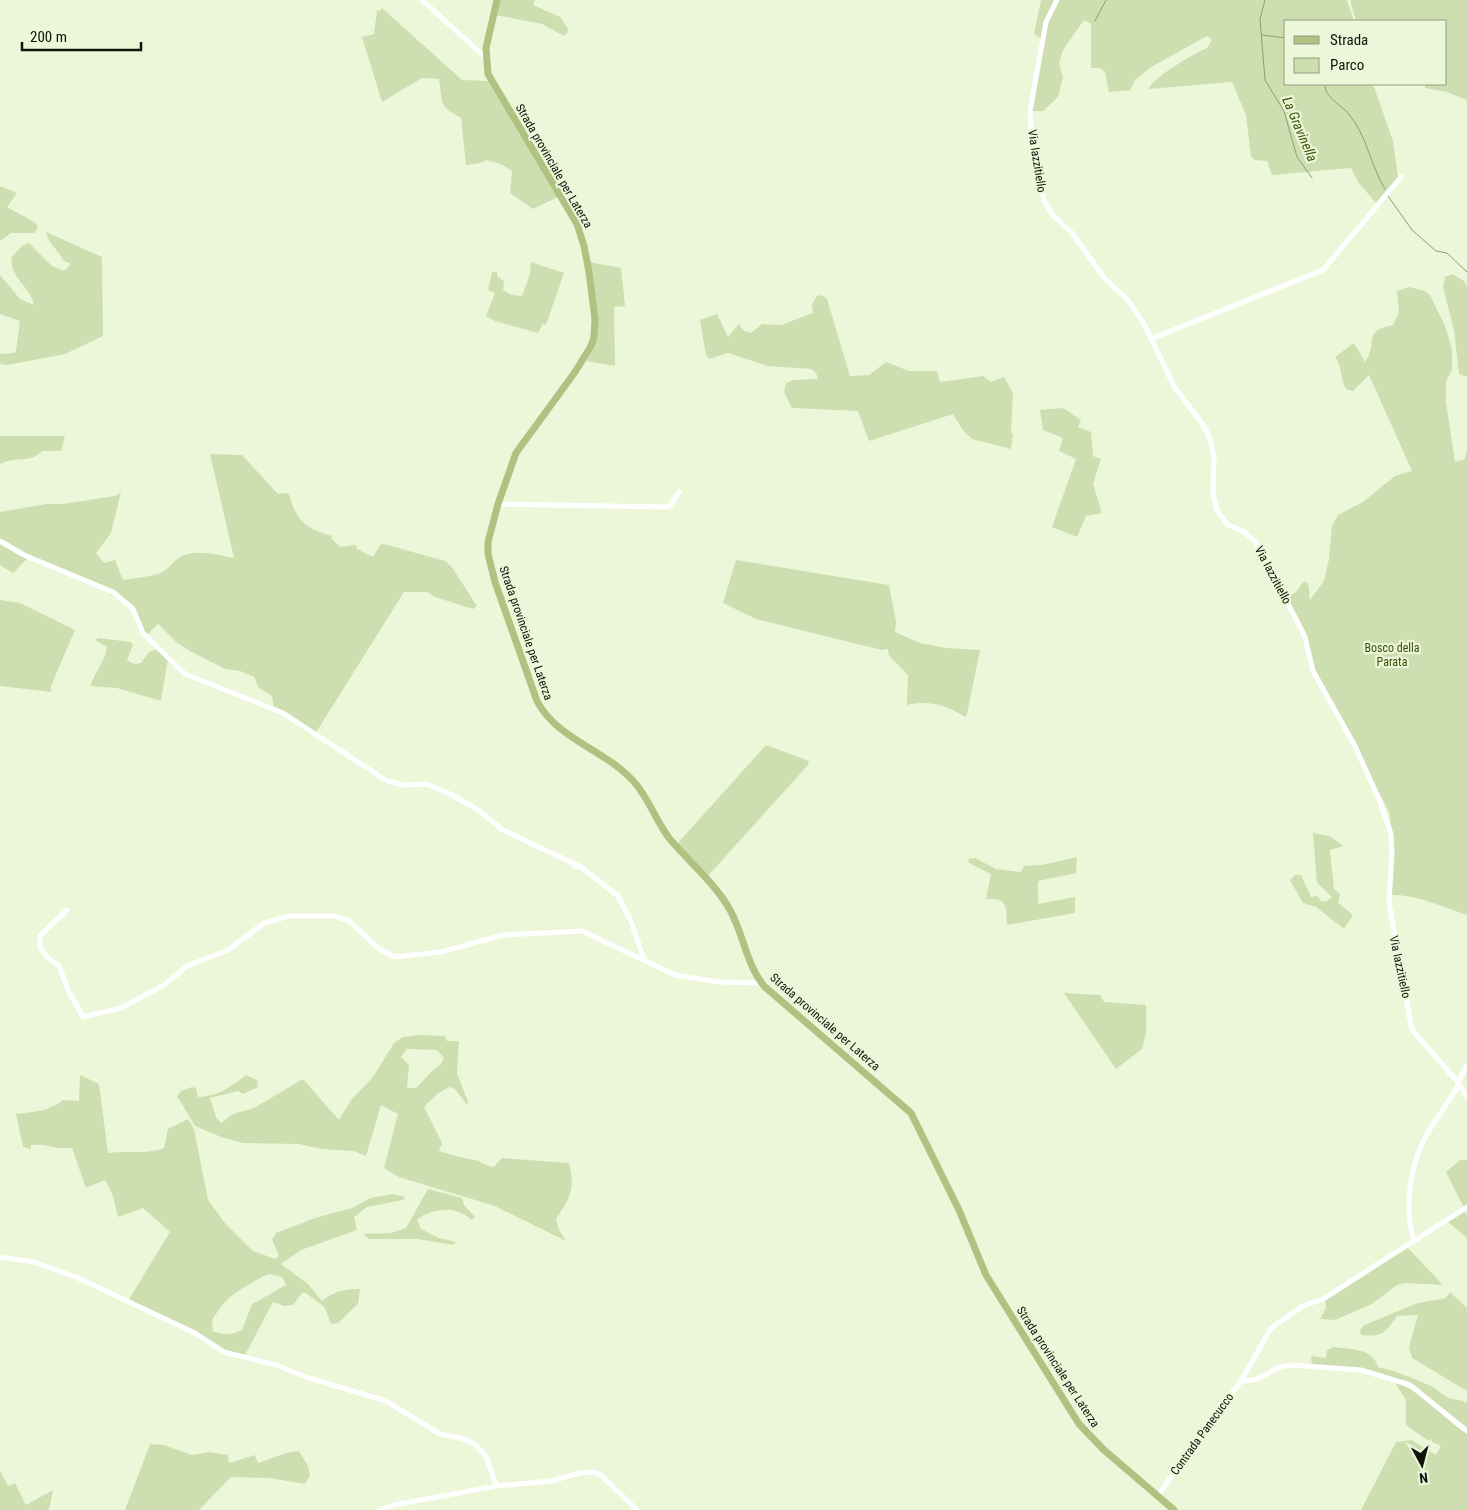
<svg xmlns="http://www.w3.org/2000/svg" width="1467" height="1510" font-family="'Roboto Condensed',sans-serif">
	<rect width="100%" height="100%" fill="#ecf7da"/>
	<!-- green -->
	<path fill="#cddfb1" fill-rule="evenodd" d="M 498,0 L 535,0 L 533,5 L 560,17 L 569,30 L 564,36 L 542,24 L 495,15 Z
		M 1041,0 L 1055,0 L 1041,39 L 1034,34 Z
		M 1059,0 L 1347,0 L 1354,21 L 1286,21 L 1286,84 L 1373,84 L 1393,141 L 1398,177 L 1376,203 L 1358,182 L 1351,168 L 1272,175 L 1267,161 L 1255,160 L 1251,156 L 1246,115 L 1232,82 L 1149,89 C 1153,77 1195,53 1207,48 L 1212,40 L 1207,36 L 1151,67 L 1135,80 L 1130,90 L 1109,92 L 1105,72 L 1099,68 L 1091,68 L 1091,24 L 1084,20 L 1063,50 L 1059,63 L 1063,77 L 1058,97 L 1043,111 L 1032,111 L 1046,24 Z
		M 1353,0 L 1467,0 L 1467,100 L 1447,92 L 1425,88 L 1425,84 L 1446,84 L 1446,21 L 1356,21 L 1350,1 Z
		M 382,8 L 462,80 L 488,81 L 558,197 L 533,209 L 510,193 L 512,171 L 501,164 L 486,160 L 481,163 L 466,165 L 461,118 C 438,106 443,103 439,79 L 422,78 L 382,102 L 362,37 L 374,34 L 377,10 L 380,11 Z
		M 0,186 L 17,193 L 7,207 L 36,223 L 38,227 L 34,233 L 11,233 L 0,241 Z
		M 46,232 L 102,257 L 103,336 L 65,354 L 7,365 L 0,364 L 0,354 L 14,353 L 16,351 L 20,321 L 0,314 L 0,275 L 20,299 L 34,305 C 31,287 8,276 12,257 L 23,245 L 29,243 L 52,266 L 64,271 L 71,264 L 63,260 C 58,249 48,244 46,232 Z
		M 531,262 L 564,273 L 547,322 L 545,325 L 543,323 L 538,333 L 495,321 L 486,316 L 495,293 L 488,290 L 492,272 L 497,272 L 497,276 L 504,281 L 503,290 L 512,295 L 522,296 L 530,274 Z
		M 589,262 L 621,268 L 625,306 L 614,307 L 615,366 L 586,361 L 593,349 Z
		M 1452,274 L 1464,281 L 1467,287 L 1467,377 L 1459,374 L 1454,330 L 1443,287 L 1445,277 Z
		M 1409,287 L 1425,291 L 1430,295 L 1445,326 L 1452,349 L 1452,370 L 1446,381 L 1446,402 L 1455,462 L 1465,459 L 1467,450 L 1467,915 C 1444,907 1415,894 1390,895 L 1394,845 L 1389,812 L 1314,667 L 1306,636 L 1287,598 L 1296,592 L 1304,581 L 1308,583 L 1310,600 L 1324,581 L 1329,559 L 1332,526 L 1338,515 L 1363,502 L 1395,476 L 1412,471 L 1369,375 L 1353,391 L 1346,389 C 1340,378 1342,365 1335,357 L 1354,343 L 1365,362 C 1379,342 1361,331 1393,325 L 1399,312 L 1397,291 Z
		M 822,295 L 827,299 L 850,376 L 869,375 L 886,362 L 909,371 L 937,371 L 940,382 L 983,376 L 991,382 L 1004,377 L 1013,393 L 1011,432 L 1013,435 L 1011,449 L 972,439 L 962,429 L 953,414 L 869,441 L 858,411 L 792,408 L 784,392 L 786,383 L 793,380 L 818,379 L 816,373 L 811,369 L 768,366 L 728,353 L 709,359 L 706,355 L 700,320 L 717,314 L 728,337 L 739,324 L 744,331 L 751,333 L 762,324 L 781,325 L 813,313 L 812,304 L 817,296 Z
		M 1063,408 L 1081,420 L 1078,427 L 1091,432 L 1093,456 L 1101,459 L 1093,484 L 1102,513 L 1086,516 L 1077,537 L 1052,527 L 1076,459 L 1059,451 L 1063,438 L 1043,430 L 1040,410 Z
		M 0,436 L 65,436 L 61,451 L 42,451 C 30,464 14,456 0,464 Z
		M 210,454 L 242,455 L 278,494 L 287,493 L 290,496 C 295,521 309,530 332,536 L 331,538 L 340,547 L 356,545 L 357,549 L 373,557 L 380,545 L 384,544 L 445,561 L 451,566 L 477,606 L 473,609 L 435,597 L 427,592 L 404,592 L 315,734 L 274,709 L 272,696 L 259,688 L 254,677 L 240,671 L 225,669 L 190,651 L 176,642 L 158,624 L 145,637 C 137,630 138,618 131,610 C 107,585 61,572 28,558 L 13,573 L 0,565 L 0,512 L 47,504 L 63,504 L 115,496 L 121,492 L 111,533 L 96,553 L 104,563 L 115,560 L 123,580 C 134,578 147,577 158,574 C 167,571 170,565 176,560 C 192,547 217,555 234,558 Z
		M 736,560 L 889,585 L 896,622 L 895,632 L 920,643 L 946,648 L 980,650 L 967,714 L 965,717 C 946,705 929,700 907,705 L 908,675 L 889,656 L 888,649 L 882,650 L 756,619 L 723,603 Z
		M 0,600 L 20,603 L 75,630 L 51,686 L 51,692 L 0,686 Z
		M 98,638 L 131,642 L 133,645 L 127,660 L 134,664 L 141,663 L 149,652 L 157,649 L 168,659 L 161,701 L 117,688 L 90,686 C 95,672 105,661 107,647 L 95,640 Z
		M 766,745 L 809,761 L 808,765 L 707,877 L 677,844 Z
		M 1313,833 L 1330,836 L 1343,846 L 1330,850 L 1334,889 L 1340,894 L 1338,903 L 1353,915 L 1344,929 L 1316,907 L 1303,903 L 1290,880 L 1295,875 L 1301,875 L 1311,897 L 1317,896 L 1321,901 L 1326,902 L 1332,897 L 1317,883 Z
		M 1077,857 L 1076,873 L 1038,881 L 1038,904 L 1075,897 L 1075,913 L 1007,925 C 1006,905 1008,898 986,899 L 991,874 L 969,863 L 968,859 L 975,858 L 996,869 L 1021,872 L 1024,866 L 1042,865 Z
		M 1064,993 L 1100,995 L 1104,1002 L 1146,1005 L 1146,1033 L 1142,1049 L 1116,1069 Z
		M 418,1035 L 445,1036 L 447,1041 L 459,1041 L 457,1073 L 468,1102 L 467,1105 L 455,1089 L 449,1087 L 437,1094 L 424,1107 L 442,1143 L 439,1151 C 451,1155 463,1158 475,1160 C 482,1161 487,1167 494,1167 L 502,1158 L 569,1163 C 575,1190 571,1196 556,1219 L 559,1230 L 566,1241 L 495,1206 L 399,1177 L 384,1168 L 398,1114 L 381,1105 L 366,1156 L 354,1151 L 322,1149 L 299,1144 L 243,1143 L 221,1137 L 195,1126 L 177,1096 L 181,1091 L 192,1087 L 196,1088 L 198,1097 C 216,1097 233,1086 246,1075 L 257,1080 L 258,1087 L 243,1094 L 238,1091 L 210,1098 L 216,1117 L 221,1123 L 233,1114 L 254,1108 L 303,1079 L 339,1120 L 351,1100 L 373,1077 L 394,1043 L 403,1037 ZM 407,1049 L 437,1050 L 444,1058 L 441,1064 L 434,1069 L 416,1088 L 407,1088 L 409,1065 L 401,1057 Z
		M 80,1075 L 99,1084 L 108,1153 C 129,1150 144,1155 164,1148 L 168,1129 L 188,1119 L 194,1129 L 208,1200 L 225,1223 L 253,1251 L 275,1259 L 279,1256 L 272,1239 L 276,1233 L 315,1218 L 352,1208 L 371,1198 L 393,1194 L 405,1197 L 403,1200 L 367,1207 L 354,1217 L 357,1230 L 301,1250 L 281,1264 L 308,1284 L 322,1301 C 334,1291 344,1289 360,1289 L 358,1304 L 338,1323 L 331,1324 L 325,1308 L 306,1293 L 302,1293 L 293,1305 L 284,1306 L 273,1302 L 244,1357 L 221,1350 L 206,1338 L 128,1301 L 170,1232 L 143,1208 L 118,1217 L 113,1196 L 105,1180 L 86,1188 L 72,1148 C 57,1150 46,1143 31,1145 L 31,1149 L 23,1147 L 16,1114 C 34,1112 50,1111 63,1100 L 79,1101 ZM 269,1274 L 282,1277 L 286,1285 L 252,1304 L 242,1330 C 232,1335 223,1336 213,1331 L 212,1320 C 217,1313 222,1304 229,1298 C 237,1291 260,1277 269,1274 Z
		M 1460,1160 L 1467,1160 L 1467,1206 L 1464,1208 L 1446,1172 Z
		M 428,1189 L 462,1198 L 464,1205 L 475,1217 L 472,1220 C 456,1206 434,1207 417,1220 L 421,1229 L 439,1238 L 456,1242 L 453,1245 L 418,1239 L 369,1239 L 363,1234 L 391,1233 L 406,1228 Z
		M 1464,1212 L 1467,1215 L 1467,1238 L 1448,1222 Z
		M 1407,1247 L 1443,1285 L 1405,1283 L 1397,1285 L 1372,1304 L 1335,1320 L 1320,1319 L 1326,1308 L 1325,1301 Z
		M 1450,1292 L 1467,1308 L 1467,1391 L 1412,1358 L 1409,1347 L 1418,1315 L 1397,1316 C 1384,1334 1383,1337 1361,1335 L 1360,1330 L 1364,1325 L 1418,1303 L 1446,1298 Z
		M 1333,1347 C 1350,1349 1373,1348 1378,1367 C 1396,1371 1412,1378 1429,1385 C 1435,1387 1440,1393 1445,1396 C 1452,1400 1460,1399 1467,1403 L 1467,1429 L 1410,1384 L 1359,1368 L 1312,1366 L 1311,1356 L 1326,1358 L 1327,1350 Z
		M 1394,1381 L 1418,1393 L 1457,1427 L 1467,1432 L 1467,1510 L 1361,1510 L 1396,1442 L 1412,1440 L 1436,1455 L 1441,1446 L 1424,1438 L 1406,1425 L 1406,1400 Z
		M 150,1444 L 164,1445 L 192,1455 L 209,1452 L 228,1455 L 229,1463 L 255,1455 L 258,1463 L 286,1453 L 299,1451 L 308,1466 L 310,1476 L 305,1484 L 269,1478 L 231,1477 L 199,1510 L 125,1510 Z
		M 0,1471 L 8,1486 L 15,1483 L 26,1505 L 53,1490 L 49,1510 L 0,1510 Z"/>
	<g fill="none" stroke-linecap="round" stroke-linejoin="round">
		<!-- stream -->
		<path stroke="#8d9f6f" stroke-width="1" d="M 1265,0 L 1260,19 L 1265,80 L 1284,111 L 1297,157 L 1312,178
			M 1095,21 L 1106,0
			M 1262,35 L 1286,38
			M 1325,84 C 1324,97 1340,104 1348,113 C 1367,135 1370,165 1385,189
			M 1388,196 L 1412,230 L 1436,251 L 1447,253 L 1467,272"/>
		<!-- minor -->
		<path stroke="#fff" stroke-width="5" d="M 422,0 L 486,58
			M 1057,0 L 1046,22 L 1030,111 L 1032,142 L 1044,200 L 1052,214 L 1072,233 L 1105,279 L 1127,299 L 1143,322 L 1175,388 L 1202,423 L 1209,436 L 1214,456 L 1213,494 L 1217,511 L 1228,525 L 1244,532 L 1256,542 L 1298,623 L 1305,637 L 1313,671 L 1355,746 L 1381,804 L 1391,834 L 1392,854 L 1389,903 L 1412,1030 L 1457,1081 L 1467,1097
			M 1151,339 L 1323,270 L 1401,177
			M 498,504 L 669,507 L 679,492
			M 0,541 L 24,555 L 113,592 L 133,609 L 143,633 L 185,674 L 283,713 L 387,781 L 405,785 L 427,784 L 450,794 L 478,810 L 503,830 L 577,865
			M 574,866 L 581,867 L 618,896 L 631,921 L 644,960
			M 67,910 L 40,936 L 40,947 L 48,958 L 59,966 L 68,990 L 83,1017 L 121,1008 L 164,985 L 187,966 L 228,950 L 264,923 L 289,916 L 333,916 L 348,920 L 378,948 L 394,957 L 441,952 L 503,935 L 582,931 L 675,975 L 719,982 L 761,983
			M 1414,1240 C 1404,1211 1410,1169 1423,1142 C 1432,1123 1446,1107 1456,1089 C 1461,1081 1458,1077 1467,1066
			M 0,1257 L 34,1262 L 76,1277 L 195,1333 L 224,1352 L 276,1365 L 306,1377 L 386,1401 L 440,1434 L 464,1439 L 476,1445 L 487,1458 L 496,1486 L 551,1481 L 580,1473 L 594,1472 L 602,1476 L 637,1510
			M 1241,1381 L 1271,1328 L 1303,1306 L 1323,1299 L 1467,1207
			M 1158,1495 L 1241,1381 L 1255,1380 L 1280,1367 L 1291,1365 L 1361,1370 L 1410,1385 L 1467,1431
			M 380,1510 L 394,1505 L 496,1486"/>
		<!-- major -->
		<path stroke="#afc281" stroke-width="7" d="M 497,0 L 486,48 L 488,74 L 577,224 L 584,246 L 589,272 L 595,319 L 594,337 L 591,346 L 575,372 L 516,453 L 498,504 L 488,542 L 488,554 L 495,582 L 537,701 C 557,740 607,750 635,783 C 649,799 656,821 669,838 C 689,862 715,883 730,910 C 744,935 746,965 765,987 L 911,1113 L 959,1210 L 986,1275 L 1079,1424 L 1104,1450 L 1174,1510"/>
	</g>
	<g text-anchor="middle" stroke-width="4.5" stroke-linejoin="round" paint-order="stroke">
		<!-- street labels -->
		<g font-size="12" fill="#0f1309" stroke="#ecf7da">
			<text transform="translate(1037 161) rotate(81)" y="4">Via Iazzitiello</text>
			<text transform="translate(554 166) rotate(60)" y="4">Strada provinciale per Laterza</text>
			<text transform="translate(1273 575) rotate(62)" y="4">Via Iazzitiello</text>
			<text transform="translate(526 633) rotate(71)" y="4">Strada provinciale per Laterza</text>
			<text transform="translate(1400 967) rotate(78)" y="4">Via Iazzitiello</text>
			<text transform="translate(825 1022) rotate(41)" y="4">Strada provinciale per Laterza</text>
			<text transform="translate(1058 1367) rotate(57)" y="4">Strada provinciale per Laterza</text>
			<text transform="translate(1202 1434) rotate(-54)" y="4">Contrada Panecucco</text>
		</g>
		<!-- park labels -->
		<g font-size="12" fill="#3a4f00" stroke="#ecf7da">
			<text x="1392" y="652">Bosco della<tspan x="1392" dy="14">Parata</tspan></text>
		</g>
		<!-- water labels -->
		<g font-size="14" font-style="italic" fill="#3e5303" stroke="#ecf7da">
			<text transform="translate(1300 129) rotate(67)" y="5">La Gravinella</text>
		</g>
	</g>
	<!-- legend -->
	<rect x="1284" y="20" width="162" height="65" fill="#ecf7da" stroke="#949c86"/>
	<rect x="1294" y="36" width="25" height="8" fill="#afc281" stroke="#949c86"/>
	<text x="1330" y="45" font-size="15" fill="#0f1309">Strada</text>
	<rect x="1294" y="58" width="25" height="15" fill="#cddfb1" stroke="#949c86"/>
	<text x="1330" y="70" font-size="15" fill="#0f1309">Parco</text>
	<!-- north arrow -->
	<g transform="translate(1422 1465) rotate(173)" stroke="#ecf7da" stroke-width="4" paint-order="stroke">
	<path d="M0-4L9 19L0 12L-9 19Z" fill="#0f1309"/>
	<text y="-8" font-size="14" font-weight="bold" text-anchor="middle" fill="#0f1309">N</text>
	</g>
	<!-- scale -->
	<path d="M22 42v8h119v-8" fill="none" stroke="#0f1309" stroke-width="2.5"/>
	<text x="30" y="42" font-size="15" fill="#0f1309" stroke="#ecf7da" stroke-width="4" paint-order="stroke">200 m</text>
</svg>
